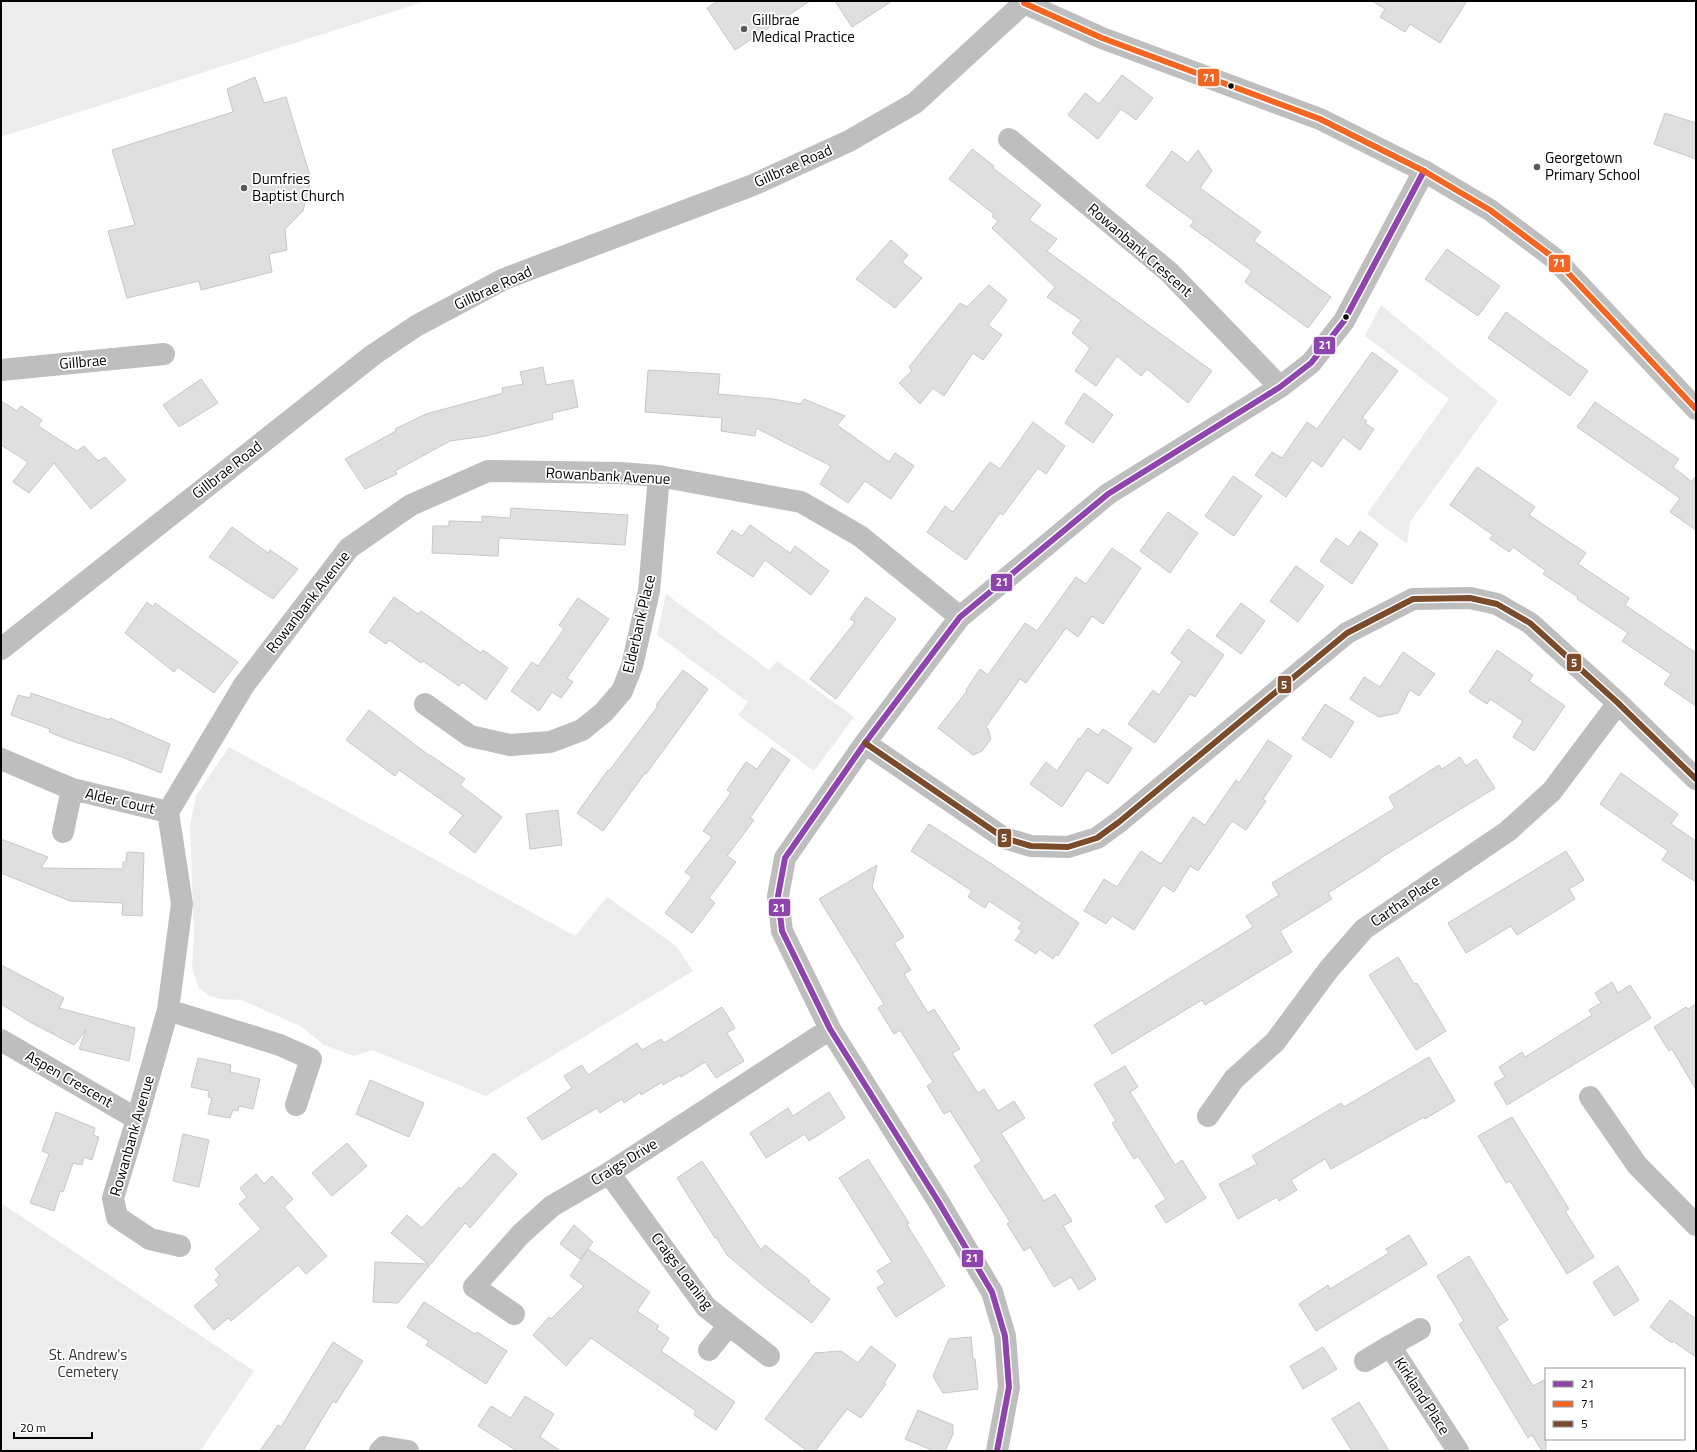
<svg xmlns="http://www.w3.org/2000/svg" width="1697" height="1452" font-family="'Titillium Web',sans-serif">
	<rect width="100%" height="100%" fill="#fff"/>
	<!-- green -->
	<path fill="#ececec" d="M 1,1 L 426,1 L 1,137 Z
		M 1381,305 L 1498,401 L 1410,522 L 1407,544 L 1367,514 L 1449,399 L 1365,336 Z
		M 666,594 L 769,670 L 777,661 L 854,717 L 814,771 L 738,715 L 748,702 L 657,635 Z
		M 229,747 L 575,936 L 607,897 L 676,946 L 693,971 L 486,1096 L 372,1050 L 354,1056 L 324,1045 L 302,1027 L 242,1000 L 220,999 L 208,995 L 199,988 L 192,968 L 194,937 L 190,825 L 196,796 Z
		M 1,1203 L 254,1371 L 200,1451 L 1,1451 Z"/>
	<!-- building -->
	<path fill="#dfdfdf" stroke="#c7c7c7" d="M 718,1 L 810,1 L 735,50 L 707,8 Z
		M 835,1 L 892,1 L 852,27 Z
		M 1372,1 L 1467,1 L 1440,43 L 1410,24 L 1405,32 L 1380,17 L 1385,9 Z
		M 1122,75 L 1153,98 L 1136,120 L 1121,109 L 1098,139 L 1068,115 L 1085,93 L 1099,104 Z
		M 255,77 L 264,103 L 286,97 L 311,179 L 303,211 L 285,229 L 287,250 L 269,254 L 272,272 L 201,290 L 199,281 L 127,298 L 108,231 L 135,225 L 112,150 L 233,112 L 227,89 Z
		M 1665,113 L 1696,123 L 1696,159 L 1654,144 Z
		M 972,149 L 994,166 L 993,168 L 1041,205 L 1029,220 L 1057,239 L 1047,251 L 1212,371 L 1188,403 L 1147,369 L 1141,376 L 1117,356 L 1096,386 L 1075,371 L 1090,348 L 1072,333 L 1081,320 L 1047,297 L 1055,287 L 992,228 L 998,221 L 992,216 L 994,214 L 949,179 Z
		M 1198,150 L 1212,171 L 1200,188 L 1261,232 L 1254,241 L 1331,297 L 1308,328 L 1245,282 L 1252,271 L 1190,226 L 1194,221 L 1146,186 L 1172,151 L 1188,163 Z
		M 891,240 L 908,255 L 902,262 L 922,278 L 895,308 L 856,279 Z
		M 1447,249 L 1500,286 L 1478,316 L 1425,279 Z
		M 989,285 L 1007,300 L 988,325 L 1002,335 L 983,360 L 973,353 L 944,396 L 933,388 L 920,404 L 899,383 L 912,371 L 909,367 L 960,303 L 967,307 Z
		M 1506,312 L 1588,371 L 1570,396 L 1488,338 Z
		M 1372,352 L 1398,371 L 1362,418 L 1367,421 L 1365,423 L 1374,429 L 1360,450 L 1343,437 L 1322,467 L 1312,460 L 1286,497 L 1255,475 L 1272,452 L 1282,458 L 1307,422 L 1317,429 Z
		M 543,367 L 546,385 L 573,380 L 578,407 L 552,413 L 553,419 L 486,436 L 450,441 L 395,471 L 397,474 L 365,489 L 345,459 L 396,431 L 395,429 L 426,414 L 503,393 L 502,388 L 523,384 L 520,372 Z
		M 648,370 L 720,374 L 718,394 L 773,399 L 801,404 L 804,399 L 845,416 L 837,425 L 889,462 L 895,453 L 914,466 L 891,499 L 865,481 L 848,503 L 820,484 L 831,466 L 756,428 L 755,436 L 721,431 L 722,418 L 645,412 Z
		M 201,379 L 218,403 L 179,427 L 163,405 Z
		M 1084,393 L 1113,415 L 1093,443 L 1065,423 Z
		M 1,401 L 17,411 L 21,406 L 42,420 L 38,426 L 77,451 L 84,446 L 98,461 L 105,457 L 126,480 L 91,509 L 54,463 L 29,493 L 13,482 L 28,462 L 1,445 Z
		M 1595,402 L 1679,459 L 1673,467 L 1692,482 L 1696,476 L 1696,530 L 1670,512 L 1680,498 L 1577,427 Z
		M 1033,422 L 1065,446 L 1046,474 L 1038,468 L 1003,515 L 1000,513 L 966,560 L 927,532 L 945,506 L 953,512 L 990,462 L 1000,469 Z
		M 1477,467 L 1535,507 L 1529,515 L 1586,553 L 1578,564 L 1629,598 L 1625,605 L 1696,653 L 1696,706 L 1664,684 L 1671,674 L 1622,641 L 1628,633 L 1577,599 L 1578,597 L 1543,574 L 1546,571 L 1513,547 L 1509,552 L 1490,539 L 1493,535 L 1450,505 Z
		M 1233,476 L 1262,496 L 1234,536 L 1205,516 Z
		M 511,508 L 628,515 L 625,545 L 499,538 L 498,556 L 432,553 L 433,526 L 449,526 L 449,521 L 482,522 L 482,516 L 510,518 Z
		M 1168,512 L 1198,533 L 1170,573 L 1140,551 Z
		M 750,525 L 790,553 L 795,546 L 829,571 L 811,595 L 765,560 L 753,577 L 717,553 L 732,530 L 742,536 Z
		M 232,527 L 268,553 L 270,550 L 298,569 L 273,599 L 209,557 Z
		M 1360,531 L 1378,544 L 1352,584 L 1320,561 L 1336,538 L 1349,547 Z
		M 1112,548 L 1141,568 L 1103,624 L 1092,616 L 1078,637 L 1066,628 L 1026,683 L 1020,679 L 986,727 L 988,729 L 991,739 L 982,751 L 973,755 L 938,728 L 967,691 L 966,690 L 980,669 L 988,675 L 1025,623 L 1037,631 L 1076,577 L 1086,584 Z
		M 1296,566 L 1324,586 L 1298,622 L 1270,601 Z
		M 394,597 L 418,614 L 421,611 L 481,653 L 483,650 L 508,668 L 486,700 L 462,682 L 459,686 L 423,661 L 421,663 L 389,640 L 386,644 L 369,632 Z
		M 866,597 L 896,619 L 836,699 L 810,679 L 855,622 L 850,619 Z
		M 578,598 L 609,619 L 567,678 L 573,682 L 561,698 L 552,692 L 539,711 L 511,691 L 532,662 L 538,666 L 564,629 L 559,625 Z
		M 147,602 L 153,607 L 155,603 L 238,662 L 214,693 L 178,667 L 174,672 L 125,633 Z
		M 1241,603 L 1265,621 L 1241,654 L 1216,636 Z
		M 1188,629 L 1224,655 L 1195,697 L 1190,694 L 1155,743 L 1128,724 L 1153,690 L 1159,695 L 1182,662 L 1171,653 Z
		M 1497,650 L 1533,675 L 1529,681 L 1565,706 L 1534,751 L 1513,737 L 1523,721 L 1490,699 L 1487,704 L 1469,692 Z
		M 1403,652 L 1435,674 L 1419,696 L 1410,690 L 1398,713 L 1379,717 L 1350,699 L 1364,677 L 1380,687 Z
		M 683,670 L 708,689 L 646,774 L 645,773 L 603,831 L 577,813 L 608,770 L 609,771 L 658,706 L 656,705 Z
		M 31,693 L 109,720 L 110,718 L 170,744 L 161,773 L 122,757 L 69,740 L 49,732 L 50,729 L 11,715 L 18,695 L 30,698 Z
		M 1325,704 L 1354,722 L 1331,758 L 1302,739 Z
		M 369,710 L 430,756 L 430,755 L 465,779 L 460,785 L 502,817 L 475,853 L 449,833 L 463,815 L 399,770 L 395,776 L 346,740 Z
		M 1088,728 L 1098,735 L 1103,729 L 1132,748 L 1108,784 L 1087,770 L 1062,807 L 1030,784 L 1046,762 L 1057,771 L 1079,738 L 1080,739 Z
		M 1268,740 L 1292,756 L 1263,799 L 1266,801 L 1246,830 L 1232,821 L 1198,871 L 1190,866 L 1174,892 L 1163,885 L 1134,930 L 1112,916 L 1106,924 L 1084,911 L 1104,879 L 1117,887 L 1141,851 L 1161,864 L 1193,817 L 1205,825 L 1236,780 L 1239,783 Z
		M 772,748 L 790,760 L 750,818 L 754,820 L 727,856 L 736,862 L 709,898 L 715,903 L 692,933 L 665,913 L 692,877 L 685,872 L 712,837 L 703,831 L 731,793 L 727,790 L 746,762 L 757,769 Z
		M 1460,757 L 1466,766 L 1476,759 L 1495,788 L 1379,859 L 1380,860 L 1328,893 L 1332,899 L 1280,931 L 1292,952 L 1205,1005 L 1202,1000 L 1112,1054 L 1094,1025 L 1253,927 L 1246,916 L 1279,895 L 1272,883 L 1395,808 L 1389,797 L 1439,765 L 1442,769 Z
		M 1621,773 L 1678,814 L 1671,824 L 1696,841 L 1696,882 L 1662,860 L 1668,851 L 1600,804 Z
		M 558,810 L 562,845 L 530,849 L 526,814 Z
		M 929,824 L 990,863 L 1079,923 L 1058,956 L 1056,954 L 1053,959 L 1039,949 L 1036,954 L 1015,940 L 1022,931 L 1018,928 L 1022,923 L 989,901 L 985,908 L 968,897 L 972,891 L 911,851 Z
		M 1,839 L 48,857 L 41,868 L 123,869 L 123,862 L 126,862 L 127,852 L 144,853 L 142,916 L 122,915 L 123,903 L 70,901 L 1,873 Z
		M 1566,851 L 1584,880 L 1569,889 L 1575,899 L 1517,935 L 1511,926 L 1466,953 L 1448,923 Z
		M 877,865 L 872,887 L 904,937 L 894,943 L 911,970 L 904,974 L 928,1013 L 934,1009 L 960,1049 L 952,1053 L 978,1093 L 984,1089 L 998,1111 L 1014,1101 L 1025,1118 L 1001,1133 L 1044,1201 L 1055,1194 L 1072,1221 L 1063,1226 L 1096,1279 L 1079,1290 L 1071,1277 L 1054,1287 L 1030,1247 L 1024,1251 L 1007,1224 L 1010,1222 L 974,1166 L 982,1161 L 950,1111 L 944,1114 L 927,1086 L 933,1082 L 900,1030 L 894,1034 L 878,1008 L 884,1004 L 819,899 Z
		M 1398,957 L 1414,984 L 1417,983 L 1446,1031 L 1416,1050 L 1369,975 Z
		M 1,965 L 64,998 L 59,1008 L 135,1028 L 129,1061 L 79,1049 L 86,1030 L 74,1045 L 30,1022 L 1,1004 Z
		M 1612,982 L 1618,993 L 1630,985 L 1651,1018 L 1507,1105 L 1494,1083 L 1505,1077 L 1499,1067 L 1522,1052 L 1525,1057 L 1592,1015 L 1589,1010 L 1601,1003 L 1595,993 Z
		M 1696,1004 L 1696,1090 L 1672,1049 L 1669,1051 L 1654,1027 L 1686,1007 L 1688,1009 Z
		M 722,1007 L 735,1028 L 727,1033 L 744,1061 L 716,1078 L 705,1062 L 681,1077 L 680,1075 L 663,1085 L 662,1082 L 641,1095 L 640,1092 L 624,1103 L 622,1099 L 600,1113 L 597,1108 L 542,1140 L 527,1118 L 572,1088 L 564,1076 L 582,1065 L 588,1075 L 637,1043 L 642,1050 L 661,1039 L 664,1043 Z
		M 1429,1057 L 1455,1101 L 1425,1119 L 1424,1117 L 1331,1169 L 1325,1159 L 1291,1180 L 1297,1190 L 1279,1201 L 1277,1197 L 1238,1219 L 1219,1184 L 1257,1164 L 1252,1156 L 1341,1103 L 1344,1107 Z
		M 198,1058 L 231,1065 L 230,1072 L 260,1079 L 253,1109 L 239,1106 L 238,1111 L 233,1110 L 230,1118 L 208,1114 L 212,1098 L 208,1097 L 209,1091 L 191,1087 Z
		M 1125,1066 L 1138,1087 L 1130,1092 L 1175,1165 L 1182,1160 L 1206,1198 L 1166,1223 L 1155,1206 L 1166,1199 L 1138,1156 L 1134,1159 L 1112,1123 L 1116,1121 L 1094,1084 Z
		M 370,1080 L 424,1103 L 409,1137 L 356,1114 Z
		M 829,1092 L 845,1118 L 809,1141 L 805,1134 L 766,1158 L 750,1133 L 788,1108 L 793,1116 Z
		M 56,1112 L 95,1128 L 93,1135 L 99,1137 L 92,1160 L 84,1157 L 82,1165 L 73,1163 L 63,1192 L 60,1191 L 54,1211 L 30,1203 L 49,1154 L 42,1151 Z
		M 1512,1117 L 1569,1209 L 1565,1211 L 1594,1257 L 1567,1274 L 1510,1181 L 1506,1183 L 1478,1136 Z
		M 183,1134 L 209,1140 L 199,1187 L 173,1181 Z
		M 347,1143 L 367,1166 L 332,1196 L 312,1173 Z
		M 494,1153 L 517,1174 L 470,1228 L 465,1223 L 398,1303 L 373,1302 L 375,1262 L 428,1264 L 391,1233 L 407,1215 L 422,1228 L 459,1187 L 461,1189 Z
		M 868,1159 L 909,1223 L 907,1225 L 945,1286 L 896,1317 L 877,1288 L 885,1283 L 877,1271 L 892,1262 L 839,1178 Z
		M 702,1161 L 761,1250 L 765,1245 L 810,1281 L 808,1282 L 830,1299 L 812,1323 L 766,1288 L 727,1255 L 716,1237 L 715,1238 L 677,1178 Z
		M 256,1174 L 264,1184 L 272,1176 L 293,1199 L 284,1207 L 327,1256 L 306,1274 L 298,1265 L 231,1321 L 228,1318 L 214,1330 L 194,1306 L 219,1285 L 215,1280 L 220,1275 L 215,1269 L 261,1229 L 239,1204 L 247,1197 L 240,1188 Z
		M 574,1225 L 593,1242 L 580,1259 L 560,1244 Z
		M 1409,1235 L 1427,1264 L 1316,1331 L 1299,1304 L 1328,1285 L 1330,1289 L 1389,1253 L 1386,1249 Z
		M 588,1249 L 650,1292 L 637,1311 L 659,1326 L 656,1329 L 669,1338 L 661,1351 L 735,1402 L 716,1430 L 694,1415 L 696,1411 L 591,1338 L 566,1366 L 533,1335 L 549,1317 L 551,1319 L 584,1286 L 570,1276 Z
		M 1469,1256 L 1508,1320 L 1497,1327 L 1533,1386 L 1546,1379 L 1546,1451 L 1542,1451 L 1532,1435 L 1528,1438 L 1504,1398 L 1459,1324 L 1464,1321 L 1437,1276 Z
		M 1618,1266 L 1639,1300 L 1614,1316 L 1593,1282 Z
		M 1670,1300 L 1696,1319 L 1696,1357 L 1673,1341 L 1672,1343 L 1650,1327 Z
		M 424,1302 L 475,1334 L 477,1332 L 507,1351 L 486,1384 L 426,1345 L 429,1341 L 407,1327 Z
		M 971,1337 L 973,1359 L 975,1359 L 978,1389 L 943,1393 L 933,1376 L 949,1339 Z
		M 333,1342 L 363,1361 L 336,1403 L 333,1401 L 303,1451 L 260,1451 L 278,1425 L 281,1427 Z
		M 871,1346 L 896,1365 L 884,1383 L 886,1384 L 861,1418 L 847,1409 L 815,1451 L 807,1451 L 765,1419 L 815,1353 L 841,1351 L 858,1363 Z
		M 1323,1347 L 1337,1369 L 1303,1389 L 1290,1366 Z
		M 525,1396 L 554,1414 L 540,1437 L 561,1451 L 517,1451 L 478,1426 L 491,1406 L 511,1418 Z
		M 1359,1402 L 1389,1451 L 1352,1451 L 1332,1419 Z
		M 918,1410 L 953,1425 L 953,1434 L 945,1451 L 934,1451 L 905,1439 Z"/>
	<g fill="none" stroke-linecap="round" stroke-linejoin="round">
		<!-- minor -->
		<path stroke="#bebebe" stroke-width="22" d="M 1009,139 L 1169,272 L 1280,387
			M 1,370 L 164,354
			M 425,704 L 470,736 L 510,745 L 550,742 L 582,730 L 604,712 L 622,691 L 632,666 L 649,591 L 659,476
			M 865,743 L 1004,838 L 1031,846 L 1068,847 L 1097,838 L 1119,822 L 1347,633 L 1413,599 L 1470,598 L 1497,604 L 1530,623 L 1618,703 L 1696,779
			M 1,759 L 72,789 L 168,812
			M 63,832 L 72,789
			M 168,1010 L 280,1045 L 311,1059 L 296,1105
			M 1,1040 L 137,1119
			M 1590,1097 L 1637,1165 L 1696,1225
			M 1208,1116 L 1234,1079 L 1275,1042 L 1329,969 L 1364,929 L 1508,831 L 1552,791 L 1618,703
			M 609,1173 L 706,1307 L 769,1356
			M 180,1246 L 150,1239 L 117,1217 L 113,1198 L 137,1119 L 168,1010 L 182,904 L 168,812 L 244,685 L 349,548 L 411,505 L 488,471 L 620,473 L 659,476 L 801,502 L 860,536 L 960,617
			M 514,1314 L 474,1287 L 521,1234 L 552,1206 L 609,1173 L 830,1029
			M 1390,1346 L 1420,1329
			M 709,1350 L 729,1325
			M 1365,1361 L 1390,1346 L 1458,1451
			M 380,1451 L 384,1447 L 408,1451
			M 997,1451 L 1009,1387 L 1005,1336 L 992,1292 L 938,1201 L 830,1029 L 782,931 L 778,896 L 785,858 L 865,743 L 960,617 L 1108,494 L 1280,387 L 1311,363 L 1344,321 L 1424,171"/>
		<!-- tertiary -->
		<path stroke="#bebebe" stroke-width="22" d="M 1024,3 L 1102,38 L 1320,119 L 1424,171 L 1490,210 L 1554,258 L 1696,409
			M 1,649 L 373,355 L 416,326 L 504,279 L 753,185 L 849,141 L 915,103 L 1026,1"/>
		<defs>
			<path id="bus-1" d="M 997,1451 L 1009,1387 L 1005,1336 L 992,1292 L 938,1201 L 830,1029 L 782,931 L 778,896 L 785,858 L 865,743 L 960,617 L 1108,494 L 1280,387 L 1311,363 L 1344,321 L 1424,171"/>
			<path id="bus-2" d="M 1024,3 L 1102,38 L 1320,119 L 1424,171 L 1490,210 L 1554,258 L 1696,409"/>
			<path id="bus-3" d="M 865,743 L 1004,838 L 1031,846 L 1068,847 L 1097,838 L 1119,822 L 1347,633 L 1413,599 L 1470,598 L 1497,604 L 1530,623 L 1618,703 L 1696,779"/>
		</defs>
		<!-- bus-1 casing -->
		<use href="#bus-1" stroke="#fff" stroke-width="9"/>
		<!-- bus-2 casing -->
		<use href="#bus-2" stroke="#fff" stroke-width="9"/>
		<!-- bus-3 casing -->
		<use href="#bus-3" stroke="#fff" stroke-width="9"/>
		<!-- bus-1 -->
		<use href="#bus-1" stroke="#8e44ad" stroke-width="6"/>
		<!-- bus-2 -->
		<use href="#bus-2" stroke="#f26522" stroke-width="6"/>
		<!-- bus-3 -->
		<use href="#bus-3" stroke="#7a4b2a" stroke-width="6"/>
	</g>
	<!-- markers -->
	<g fill="#595959" stroke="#fff" stroke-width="1.5">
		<circle cx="744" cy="29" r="4"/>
		<circle cx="1537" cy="167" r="4"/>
		<circle cx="244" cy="188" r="4"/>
	</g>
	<g fill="#000" stroke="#fff" stroke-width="1.5">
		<circle cx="1231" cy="86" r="3.5"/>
		<circle cx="1346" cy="317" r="3.5"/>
	</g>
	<g text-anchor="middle" stroke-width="3.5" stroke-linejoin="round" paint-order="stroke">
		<!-- poi labels -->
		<g font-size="15" fill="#000" stroke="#fff" text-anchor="start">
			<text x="752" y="25">Gillbrae<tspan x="752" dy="17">Medical Practice</tspan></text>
			<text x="1545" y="163">Georgetown<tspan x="1545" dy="17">Primary School</tspan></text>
			<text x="252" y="184">Dumfries<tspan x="252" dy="17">Baptist Church</tspan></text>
		</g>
		<!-- street labels -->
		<g font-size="15" fill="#000" stroke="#fff">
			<text transform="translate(793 166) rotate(-24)" y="5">Gillbrae Road</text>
			<text transform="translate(1140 250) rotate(41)" y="5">Rowanbank Crescent</text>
			<text transform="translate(493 288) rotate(-25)" y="5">Gillbrae Road</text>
			<text transform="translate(83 362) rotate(-5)" y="5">Gillbrae</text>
			<text transform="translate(227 470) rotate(-38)" y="5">Gillbrae Road</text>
			<text transform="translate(608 476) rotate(3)" y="5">Rowanbank Avenue</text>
			<text transform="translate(308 602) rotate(-52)" y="5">Rowanbank Avenue</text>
			<text transform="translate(639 624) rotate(-77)" y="5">Elderbank Place</text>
			<text transform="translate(120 801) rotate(13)" y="5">Alder Court</text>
			<text transform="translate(1405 901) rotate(-34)" y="5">Cartha Place</text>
			<text transform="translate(69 1079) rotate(30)" y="5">Aspen Crescent</text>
			<text transform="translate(132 1136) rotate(-74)" y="5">Rowanbank Avenue</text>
			<text transform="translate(624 1162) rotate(-32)" y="5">Craigs Drive</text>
			<text transform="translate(682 1271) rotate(53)" y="5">Craigs Loaning</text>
			<text transform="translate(1422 1396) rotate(57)" y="5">Kirkland Place</text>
		</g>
		<!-- park labels -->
		<g font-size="15" fill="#333" stroke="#fff">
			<text x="88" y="1360">St. Andrew's<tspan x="88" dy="17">Cemetery</tspan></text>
		</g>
	</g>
	<g stroke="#fff" stroke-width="1.5">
		<rect x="1197" y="68" width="23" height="19" rx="4" fill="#f26522"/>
		<rect x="1548" y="254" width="23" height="19" rx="4" fill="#f26522"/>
		<rect x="1313" y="336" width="23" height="19" rx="4" fill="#8e44ad"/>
		<rect x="990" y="573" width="23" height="19" rx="4" fill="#8e44ad"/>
		<rect x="1566" y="653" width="16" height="19" rx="4" fill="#7a4b2a"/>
		<rect x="1277" y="675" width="15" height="19" rx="4" fill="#7a4b2a"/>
		<rect x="997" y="828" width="15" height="20" rx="4" fill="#7a4b2a"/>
		<rect x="768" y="898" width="23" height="19" rx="4" fill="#8e44ad"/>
		<rect x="961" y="1249" width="23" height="19" rx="4" fill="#8e44ad"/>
	</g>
	<g font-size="11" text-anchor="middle" font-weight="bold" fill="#fff">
		<text x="1209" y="82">71</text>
		<text x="1559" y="267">71</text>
		<text x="1325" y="349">21</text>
		<text x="1002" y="586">21</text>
		<text x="1574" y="667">5</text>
		<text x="1284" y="689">5</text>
		<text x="1004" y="842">5</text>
		<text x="779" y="912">21</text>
		<text x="972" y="1262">21</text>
	</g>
	<!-- border -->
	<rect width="1697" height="1452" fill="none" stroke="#000000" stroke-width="4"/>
	<!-- legend -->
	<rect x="1545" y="1368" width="140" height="72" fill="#ffffff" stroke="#999999"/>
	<rect x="1553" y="1381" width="20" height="6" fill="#8e44ad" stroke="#999999"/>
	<text x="1581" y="1388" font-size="12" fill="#000000">21</text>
	<rect x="1553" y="1401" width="20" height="6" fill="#f26522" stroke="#999999"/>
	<text x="1581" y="1408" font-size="12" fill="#000000">71</text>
	<rect x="1553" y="1421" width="20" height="6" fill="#7a4b2a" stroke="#999999"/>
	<text x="1581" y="1428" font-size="12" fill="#000000">5</text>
	<!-- scale -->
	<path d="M14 1432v6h78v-6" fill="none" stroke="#000000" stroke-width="2"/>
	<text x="20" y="1432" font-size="12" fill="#000000" stroke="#ffffff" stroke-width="3" paint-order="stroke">20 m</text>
</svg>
